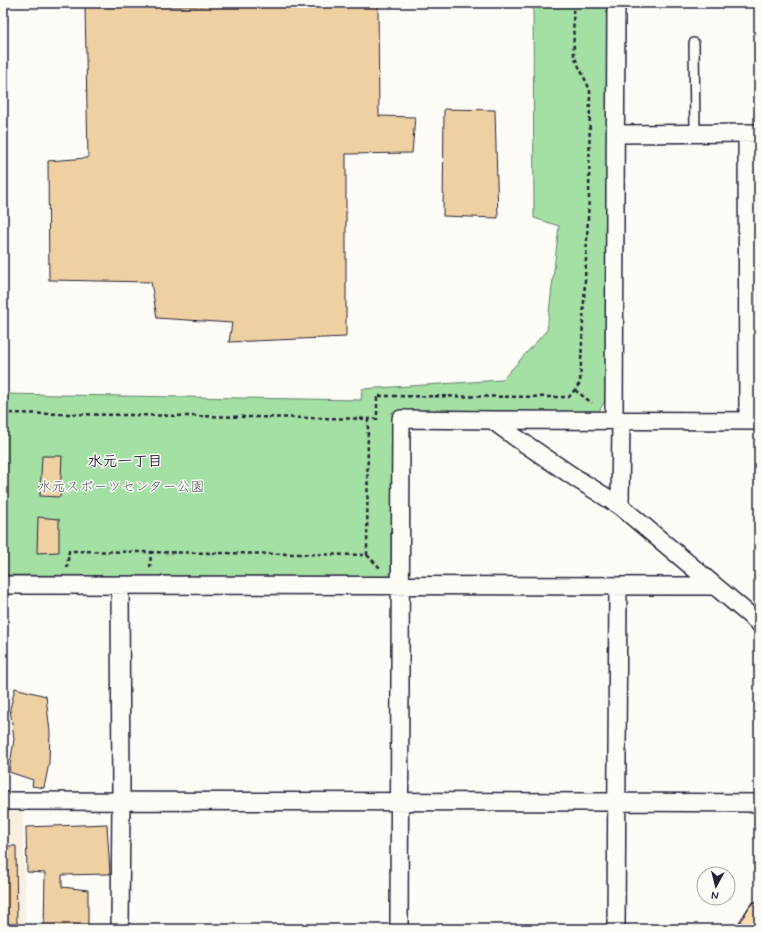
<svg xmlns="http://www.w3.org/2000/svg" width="762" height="932" font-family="Mynerve,'Klee One',sans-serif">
	<rect width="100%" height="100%" fill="#fdfcf7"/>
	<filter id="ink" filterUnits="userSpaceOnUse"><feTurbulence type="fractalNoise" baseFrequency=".025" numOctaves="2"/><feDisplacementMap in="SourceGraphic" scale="8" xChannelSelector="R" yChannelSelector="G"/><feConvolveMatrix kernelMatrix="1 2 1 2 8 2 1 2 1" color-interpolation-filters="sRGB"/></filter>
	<g filter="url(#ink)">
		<!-- built -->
		<path fill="#f9efde" d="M 3,811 L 23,812 L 25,929 L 3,929 Z"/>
		<!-- green -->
		<path fill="#a4dfa4" stroke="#638070" d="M 533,3 L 609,3 L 606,399 L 598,413 L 392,412 L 391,572 L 387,577 L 3,575 L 3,394 L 361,400 L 362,389 L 502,380 L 547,330 L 559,226 L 534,218 Z"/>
		<!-- building -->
		<path fill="#efd0a2" stroke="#22223b" d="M 378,5 L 379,116 L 415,117 L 412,153 L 346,154 L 346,337 L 229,342 L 232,323 L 157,318 L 151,282 L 49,280 L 48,161 L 88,158 L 85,6 Z
			M 444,109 L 495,110 L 498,218 L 443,216 Z
			M 42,456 L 62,456 L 60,497 L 40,496 Z
			M 38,517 L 59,519 L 59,552 L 37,553 Z
			M 15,688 L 46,696 L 50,732 L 49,763 L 44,788 L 32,786 L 33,780 L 9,772 L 14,739 L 10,709 Z
			M 107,824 L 110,874 L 62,875 L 62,887 L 88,890 L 88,929 L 44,929 L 45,873 L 27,872 L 26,827 Z
			M 3,846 L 16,846 L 17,929 L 3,929 Z"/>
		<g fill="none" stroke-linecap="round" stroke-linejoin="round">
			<defs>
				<path id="service" d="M 694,43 L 695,133"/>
				<path id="minor" d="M 747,133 L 748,420
					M 616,134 L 759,133
					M 492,420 L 515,437 L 574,477 L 620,506 L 759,623
					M 614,420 L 616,3
					M 620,506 L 621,420
					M 3,585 L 714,586
					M 120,585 L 121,801 L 120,929
					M 3,801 L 616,802 L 759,803
					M 399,929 L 401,419 L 492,420 L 759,421
					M 616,929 L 618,586"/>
				<path id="primary" d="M 749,929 L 759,913"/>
			</defs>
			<!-- service casing -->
			<use href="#service" stroke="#22223b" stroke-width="12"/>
			<!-- minor casing -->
			<use href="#minor" stroke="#22223b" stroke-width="20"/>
			<!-- primary casing -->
			<use href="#primary" stroke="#22223b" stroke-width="25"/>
			<!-- path -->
			<path stroke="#22223b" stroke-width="2.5" stroke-dasharray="4 3" stroke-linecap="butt" d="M 575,390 L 592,403
				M 3,413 L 377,419 L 377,396 L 569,397 L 580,383 L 589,197 L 590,90 L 574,56 L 573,3
				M 367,555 L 381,569
				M 67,568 L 69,551 L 367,555 L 368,419
				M 150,568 L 151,552"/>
			<!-- service -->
			<use href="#service" stroke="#fdfcf7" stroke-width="9"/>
			<!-- minor -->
			<use href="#minor" stroke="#fdfcf7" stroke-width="17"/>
			<!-- primary -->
			<use href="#primary" stroke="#fcdcac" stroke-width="22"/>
		</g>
	</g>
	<g text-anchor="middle" stroke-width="3" stroke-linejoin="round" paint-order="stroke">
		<!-- park labels -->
		<g font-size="14" fill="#495b5a" stroke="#fdfcf7">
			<text x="121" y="491">水元スポーツセンター公園</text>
		</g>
		<!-- neighbourhood labels -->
		<g font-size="15" font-weight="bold" fill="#22223b" stroke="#fdfcf7">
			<text x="125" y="466">水元一丁目</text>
		</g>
	</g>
	<!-- margin -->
	<rect width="762" height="932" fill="none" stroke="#fdfcf7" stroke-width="16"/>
	<rect x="8" y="8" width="746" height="916" fill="none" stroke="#22223b" stroke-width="1.5" filter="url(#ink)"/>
	<!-- north arrow -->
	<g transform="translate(716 886) rotate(187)"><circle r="19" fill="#fdfcf7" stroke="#a5a5ac"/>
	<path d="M0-3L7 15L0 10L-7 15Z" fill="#22223b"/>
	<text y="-6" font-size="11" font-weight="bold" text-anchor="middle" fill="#22223b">N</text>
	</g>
</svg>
